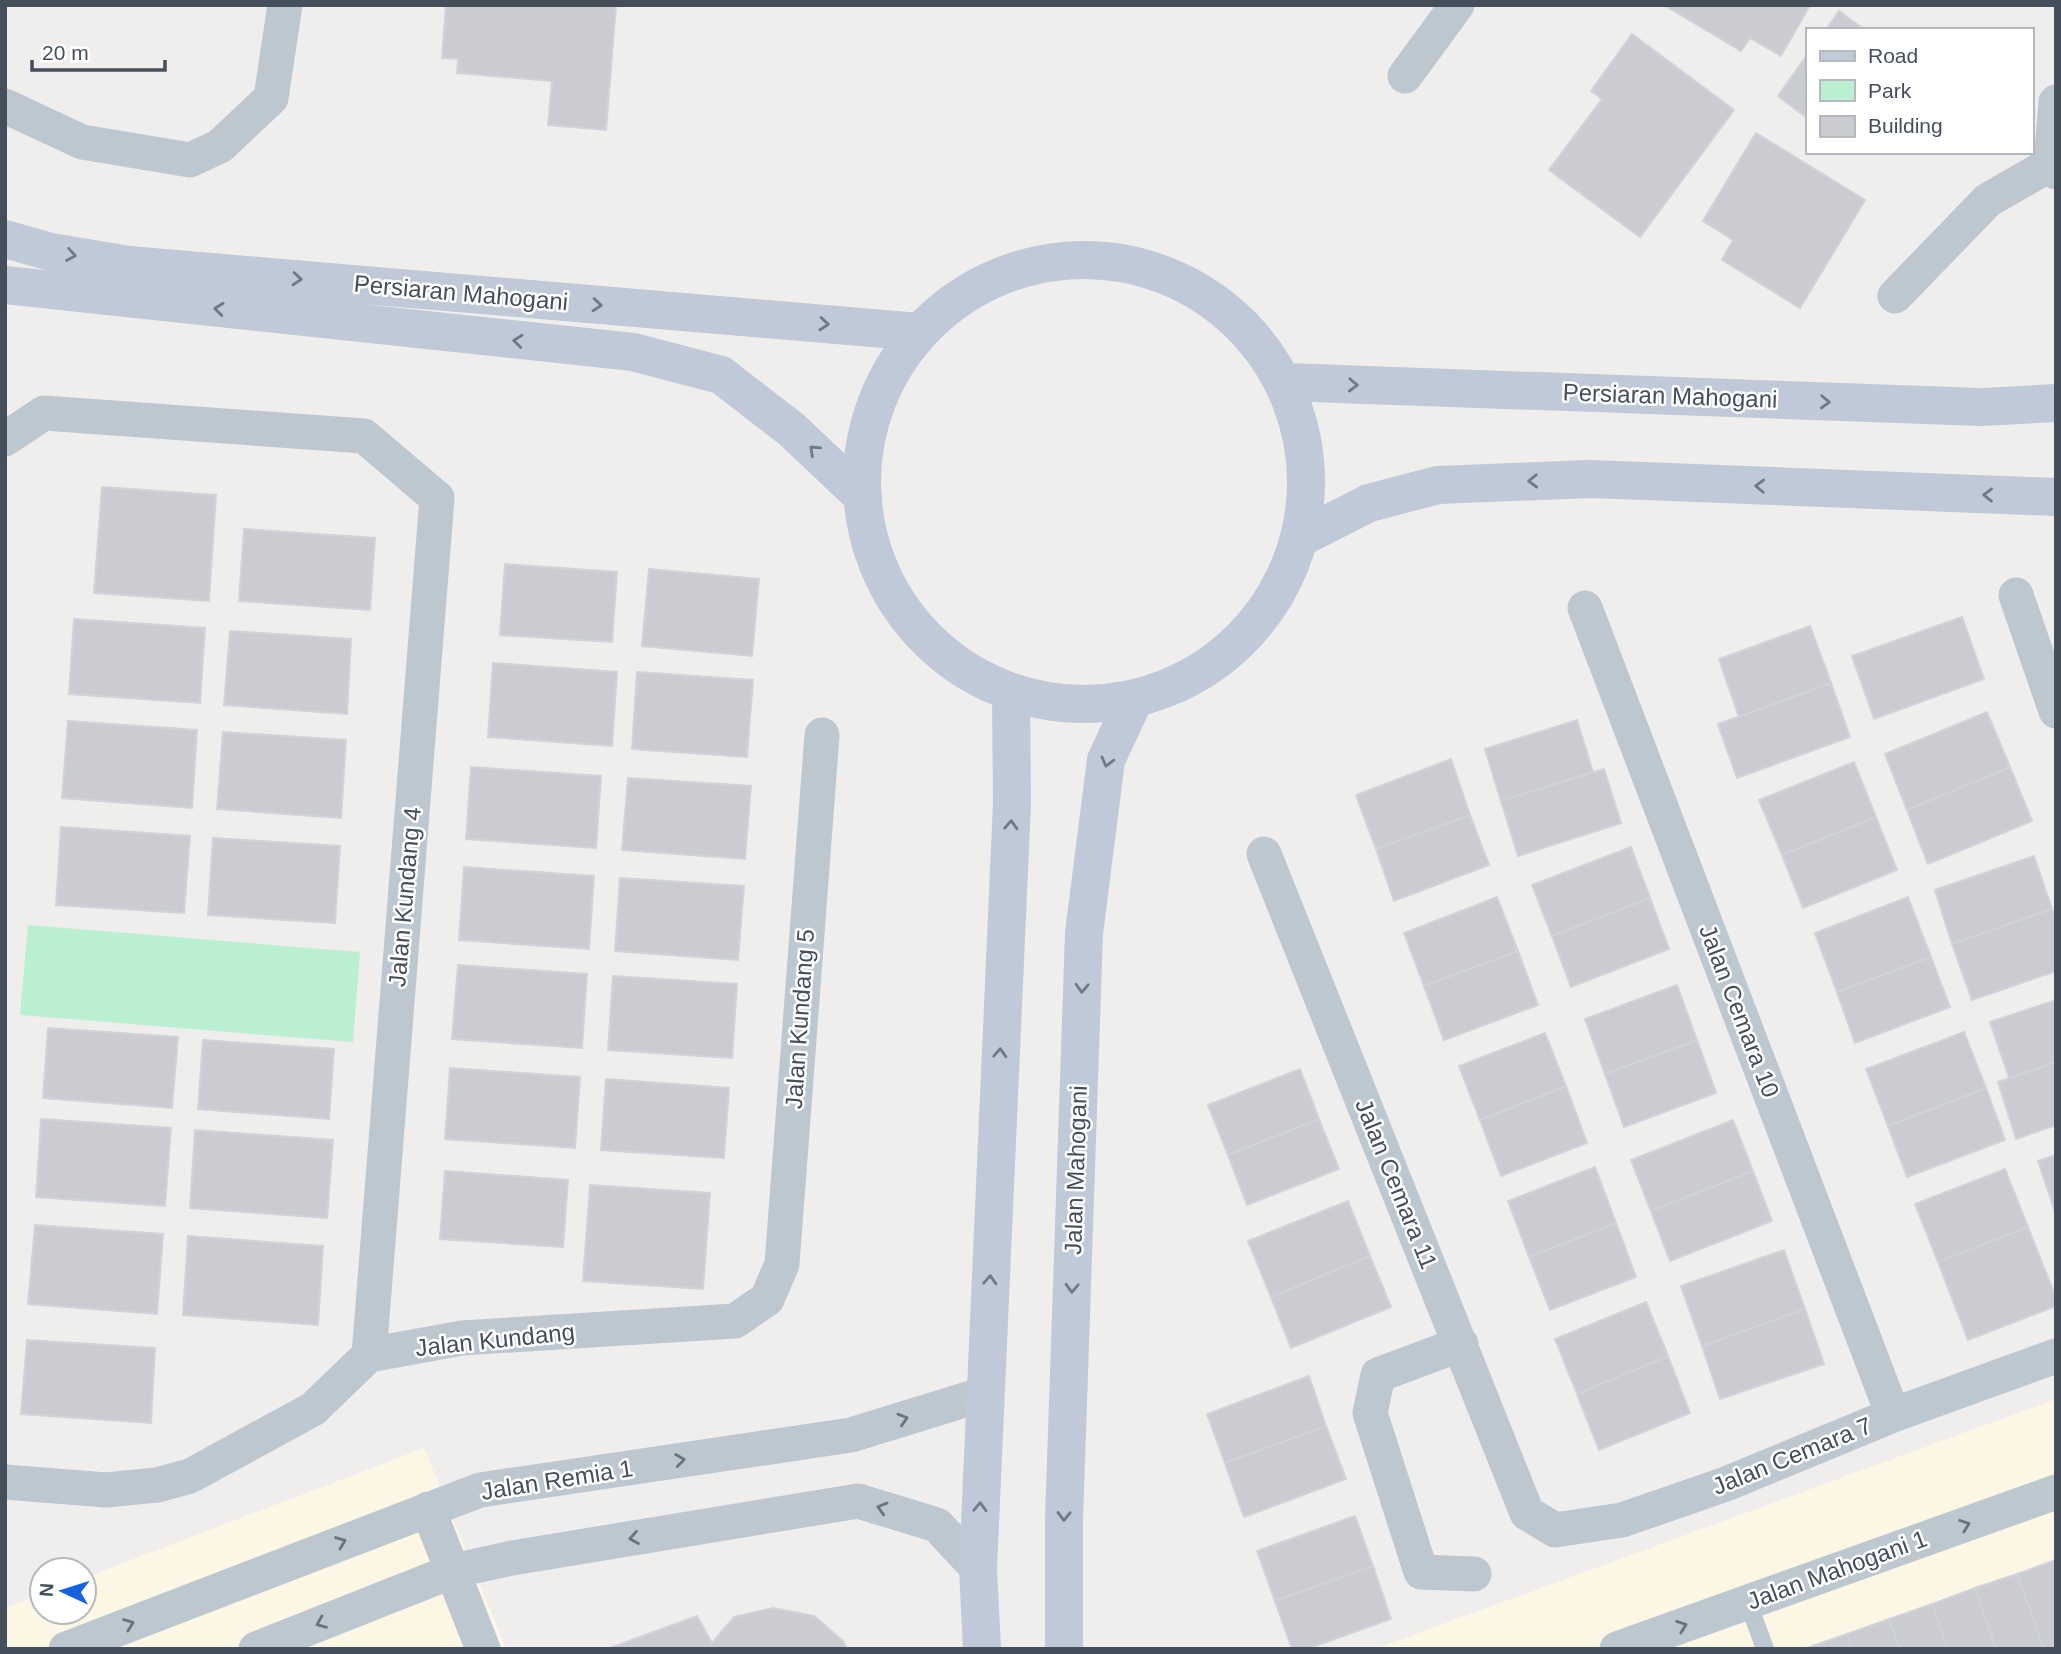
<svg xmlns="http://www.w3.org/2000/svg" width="2061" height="1654" font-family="Arial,sans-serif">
	<rect width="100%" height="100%" fill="#f0eded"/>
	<!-- commercial -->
	<path fill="#fcf7e5" d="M 2056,1399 L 2056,1649 L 1375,1649 Z
		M 424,1448 L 506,1649 L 5,1649 L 5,1608 L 42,1594 L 42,1612 L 84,1612 L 84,1578 Z"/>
	<!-- green -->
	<path fill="#baefd2" d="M 28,925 L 360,952 L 353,1042 L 20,1015 Z"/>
	<!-- building -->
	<path fill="#caccd2" stroke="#d1d3d9" stroke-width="2" d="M 446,5 L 616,5 L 606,130 L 548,125 L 552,81 L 457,73 L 458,59 L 442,58 Z
		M 1664,5 L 1810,5 L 1781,56 L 1750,38 L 1741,51 Z
		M 1839,11 L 1865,30 L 1826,30 Z
		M 1632,34 L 1734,110 L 1640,237 L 1549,170 L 1602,99 L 1591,91 Z
		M 1807,55 L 1807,118 L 1778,96 Z
		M 1756,133 L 1865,200 L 1800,308 L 1722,260 L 1733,240 L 1703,221 Z
		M 102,487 L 216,495 L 209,601 L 94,593 Z
		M 244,529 L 375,538 L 370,610 L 239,601 Z
		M 505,564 L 617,572 L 612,642 L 500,635 Z
		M 649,569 L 759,579 L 752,656 L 642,646 Z
		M 1962,617 L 1984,679 L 1874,719 L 1852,656 Z
		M 74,619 L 205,628 L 200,703 L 69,694 Z
		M 1810,626 L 1831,683 L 1739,717 L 1719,659 Z
		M 230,631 L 351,639 L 347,714 L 224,705 Z
		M 493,663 L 617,672 L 612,746 L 488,737 Z
		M 637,672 L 753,680 L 747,757 L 632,749 Z
		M 1831,683 L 1850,737 L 1737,778 L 1718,724 Z
		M 1987,712 L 2010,767 L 1907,810 L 1885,754 Z
		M 1577,720 L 1593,772 L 1501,801 L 1485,749 Z
		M 68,721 L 197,730 L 192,808 L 62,798 Z
		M 223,732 L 346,740 L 341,818 L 217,809 Z
		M 1451,759 L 1470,815 L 1376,849 L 1356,795 Z
		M 1854,762 L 1876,817 L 1782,855 L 1759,800 Z
		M 471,767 L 601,776 L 596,848 L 466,839 Z
		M 2010,767 L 2032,821 L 1928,864 L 1907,810 Z
		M 1604,769 L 1621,823 L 1518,856 L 1501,801 Z
		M 628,778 L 751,786 L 745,859 L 622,850 Z
		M 1470,815 L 1489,865 L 1394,901 L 1376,849 Z
		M 1876,817 L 1897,870 L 1803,908 L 1782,855 Z
		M 61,827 L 190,836 L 184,913 L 56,905 Z
		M 213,838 L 340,846 L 335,923 L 208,915 Z
		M 1631,847 L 1650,898 L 1552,936 L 1532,885 Z
		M 2034,856 L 2052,909 L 1952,944 L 1935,890 Z
		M 464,867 L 594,876 L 589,949 L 459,940 Z
		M 620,878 L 744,886 L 738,960 L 615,951 Z
		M 1497,897 L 1518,951 L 1424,986 L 1404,933 Z
		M 1908,897 L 1931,957 L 1837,992 L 1815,933 Z
		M 1650,898 L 1669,949 L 1571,987 L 1552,936 Z
		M 2052,909 L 2056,919 L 2056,971 L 1972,1000 L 1952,944 Z
		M 1518,951 L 1538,1005 L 1444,1040 L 1424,986 Z
		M 1931,957 L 1950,1007 L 1855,1043 L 1837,992 Z
		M 458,965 L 587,974 L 582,1048 L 452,1039 Z
		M 613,976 L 737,984 L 732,1058 L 608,1050 Z
		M 1677,985 L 1697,1040 L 1605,1074 L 1585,1019 Z
		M 2056,1000 L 2056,1062 L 2009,1078 L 1990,1022 Z
		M 48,1028 L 178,1037 L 172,1108 L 43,1098 Z
		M 1964,1032 L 1986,1088 L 1888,1126 L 1866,1069 Z
		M 1545,1033 L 1566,1086 L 1480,1120 L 1459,1066 Z
		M 203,1040 L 334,1049 L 329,1119 L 198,1109 Z
		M 1697,1040 L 1716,1093 L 1624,1127 L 1605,1074 Z
		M 2056,1062 L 2056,1125 L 2016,1139 L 1998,1082 Z
		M 450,1068 L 580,1077 L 575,1148 L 445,1139 Z
		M 1300,1069 L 1319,1119 L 1228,1155 L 1208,1105 Z
		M 606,1079 L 729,1088 L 724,1158 L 601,1150 Z
		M 1566,1086 L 1587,1143 L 1501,1176 L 1480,1120 Z
		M 1986,1088 L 2005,1140 L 1907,1177 L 1888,1126 Z
		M 41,1119 L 171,1128 L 165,1206 L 36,1197 Z
		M 1319,1119 L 1339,1169 L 1247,1205 L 1228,1155 Z
		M 1733,1120 L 1753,1171 L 1651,1211 L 1631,1160 Z
		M 195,1130 L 333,1140 L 327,1218 L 190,1208 Z
		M 2056,1155 L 2056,1215 L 2038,1161 Z
		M 1595,1167 L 1616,1223 L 1529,1257 L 1508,1201 Z
		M 2005,1169 L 2028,1227 L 1938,1262 L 1915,1204 Z
		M 445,1171 L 568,1180 L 563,1247 L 440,1239 Z
		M 1753,1171 L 1772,1221 L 1670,1261 L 1651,1211 Z
		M 590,1185 L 710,1193 L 703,1289 L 583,1281 Z
		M 1348,1201 L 1370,1256 L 1271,1297 L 1248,1241 Z
		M 1616,1223 L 1636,1277 L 1550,1310 L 1529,1257 Z
		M 35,1225 L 163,1234 L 157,1314 L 28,1304 Z
		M 2028,1227 L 2056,1298 L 2056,1306 L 1968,1340 L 1938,1262 Z
		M 188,1236 L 323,1246 L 318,1325 L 183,1315 Z
		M 1784,1250 L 1805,1309 L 1702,1346 L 1681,1286 Z
		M 1370,1256 L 1391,1307 L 1291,1348 L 1271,1297 Z
		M 1646,1302 L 1668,1356 L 1577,1394 L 1555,1339 Z
		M 1805,1309 L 1824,1364 L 1720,1399 L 1702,1346 Z
		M 27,1340 L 155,1348 L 151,1423 L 21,1414 Z
		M 1668,1356 L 1690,1413 L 1599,1450 L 1577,1394 Z
		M 1309,1376 L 1326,1426 L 1225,1463 L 1207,1414 Z
		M 1326,1426 L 1346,1479 L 1244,1517 L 1225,1463 Z
		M 1355,1516 L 1373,1566 L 1275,1601 L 1257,1551 Z
		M 2056,1560 L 2056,1649 L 2044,1649 L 2017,1574 Z
		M 1373,1566 L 1391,1619 L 1307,1649 L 1292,1649 L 1275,1601 Z
		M 2017,1574 L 2044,1649 L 1996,1649 L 1975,1588 Z
		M 1975,1588 L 1996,1649 L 1948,1649 L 1932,1604 Z
		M 1932,1604 L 1948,1649 L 1900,1649 L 1889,1619 Z
		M 773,1608 L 814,1616 L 843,1641 L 847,1649 L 607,1649 L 697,1616 L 712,1643 L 734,1617 Z
		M 1889,1619 L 1900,1649 L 1852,1649 L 1847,1634 Z
		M 1847,1634 L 1852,1649 L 1804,1649 Z"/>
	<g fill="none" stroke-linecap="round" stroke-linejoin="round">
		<!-- lane -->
		<path stroke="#bdc7d0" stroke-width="18" d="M 1748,1602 L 1765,1649"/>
		<!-- street -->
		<path stroke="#bdc7d0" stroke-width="35" d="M 1405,76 L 1457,5
			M 2056,102 L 2051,164 L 2056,172
			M 5,106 L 82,142 L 190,160 L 220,146 L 271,98 L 285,5
			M 1895,296 L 1988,200 L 2051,164
			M 5,439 L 44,413 L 364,436 L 437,498 L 369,1355
			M 2016,595 L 2056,711
			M 1585,608 L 1893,1415
			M 1264,854 L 1527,1513 L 1555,1530 L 1622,1520 L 1726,1484 L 1893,1415 L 2056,1356
			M 1461,1344 L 1378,1375 L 1370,1413 L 1421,1572 L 1474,1574
			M 5,1482 L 106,1490 L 157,1485 L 190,1476 L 313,1409 L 369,1355 L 462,1338 L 735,1321 L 767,1299 L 782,1264 L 822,735
			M 428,1509 L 483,1649
			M 66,1649 L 480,1490 L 851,1435 L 984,1394
			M 256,1649 L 453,1571 L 512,1558 L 858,1501 L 937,1525 L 978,1569
			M 1617,1649 L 2056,1492"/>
		<!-- secondary -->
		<path stroke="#bfc9d7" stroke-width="38" d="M 5,239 L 51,252 L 129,265 L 919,332
			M862 482a222 222 0 1 1 444 0a222 222 0 1 1-444 0Z
			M 5,285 L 633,352 L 721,375 L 791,429 L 863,497
			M 1285,382 L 1982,407 L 2056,403
			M 1300,538 L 1369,503 L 1438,485 L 1591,479 L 2056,497
			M 982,1649 L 978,1569 L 1012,803 L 1011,692
			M 1064,1649 L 1064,1520 L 1084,933 L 1106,760 L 1134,700"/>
	</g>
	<!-- one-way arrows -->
	<defs><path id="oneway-chevron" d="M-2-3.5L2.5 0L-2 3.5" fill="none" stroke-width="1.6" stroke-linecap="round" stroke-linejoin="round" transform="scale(1.75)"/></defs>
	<g stroke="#707a86">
		<use href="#oneway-chevron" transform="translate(71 255) rotate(10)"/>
		<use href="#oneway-chevron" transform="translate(297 279) rotate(5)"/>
		<use href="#oneway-chevron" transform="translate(597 305) rotate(5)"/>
		<use href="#oneway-chevron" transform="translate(219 309) rotate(-174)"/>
		<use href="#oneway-chevron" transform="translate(824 324) rotate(5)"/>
		<use href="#oneway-chevron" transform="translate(518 341) rotate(-174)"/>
		<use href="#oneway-chevron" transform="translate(1353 385) rotate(2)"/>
		<use href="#oneway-chevron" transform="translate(1825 402) rotate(2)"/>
		<use href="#oneway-chevron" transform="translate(814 450) rotate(-137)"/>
		<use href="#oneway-chevron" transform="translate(1533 481) rotate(178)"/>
		<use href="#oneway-chevron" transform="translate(1760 486) rotate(-178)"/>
		<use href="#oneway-chevron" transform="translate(1988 495) rotate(-179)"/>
		<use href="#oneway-chevron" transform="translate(1107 762) rotate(105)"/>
		<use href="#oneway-chevron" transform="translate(1011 825) rotate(-87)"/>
		<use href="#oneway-chevron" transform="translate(1082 988) rotate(92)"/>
		<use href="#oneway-chevron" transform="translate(1000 1053) rotate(-87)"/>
		<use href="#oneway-chevron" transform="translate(990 1280) rotate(-87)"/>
		<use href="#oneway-chevron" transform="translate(1072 1288) rotate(92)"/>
		<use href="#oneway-chevron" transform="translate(980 1507) rotate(-88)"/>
		<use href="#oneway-chevron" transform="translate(1064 1516) rotate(91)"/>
	</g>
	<g stroke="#69737e">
		<use href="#oneway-chevron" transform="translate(903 1419) rotate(-17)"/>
		<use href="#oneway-chevron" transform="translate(680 1460) rotate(-8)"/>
		<use href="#oneway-chevron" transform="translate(882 1508) rotate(-164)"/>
		<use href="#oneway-chevron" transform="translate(1965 1525) rotate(-20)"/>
		<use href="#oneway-chevron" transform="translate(634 1538) rotate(171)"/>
		<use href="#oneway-chevron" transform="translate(341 1542) rotate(-21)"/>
		<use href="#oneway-chevron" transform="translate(321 1623) rotate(158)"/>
		<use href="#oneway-chevron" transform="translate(129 1624) rotate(-21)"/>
		<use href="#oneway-chevron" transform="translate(1682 1626) rotate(-20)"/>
	</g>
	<g text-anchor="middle" stroke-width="5" stroke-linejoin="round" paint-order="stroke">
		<!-- street labels -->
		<g font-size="24" fill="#454f5b" stroke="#fff">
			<text transform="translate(461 293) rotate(5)" y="8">Persiaran Mahogani</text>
			<text transform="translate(1670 396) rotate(2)" y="8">Persiaran Mahogani</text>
			<text transform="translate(405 897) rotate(-85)" y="8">Jalan Kundang 4</text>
			<text transform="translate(1739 1011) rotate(69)" y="8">Jalan Cemara 10</text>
			<text transform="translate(800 1019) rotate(-86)" y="8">Jalan Kundang 5</text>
			<text transform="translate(1076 1170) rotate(-88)" y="8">Jalan Mahogani</text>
			<text transform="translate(1396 1184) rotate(68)" y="8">Jalan Cemara 11</text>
			<text transform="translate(495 1340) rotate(-6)" y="8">Jalan Kundang</text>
			<text transform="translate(1792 1456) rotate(-22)" y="8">Jalan Cemara 7</text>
			<text transform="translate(557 1480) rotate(-9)" y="8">Jalan Remia 1</text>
			<text transform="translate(1837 1570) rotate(-20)" y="8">Jalan Mahogani 1</text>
		</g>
	</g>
	<!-- border -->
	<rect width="2061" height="1654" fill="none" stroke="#454f5b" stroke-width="14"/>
	<!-- legend -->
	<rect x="1806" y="28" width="228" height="126" fill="#ffffff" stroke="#b5b9bd" stroke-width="2"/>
	<rect x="1820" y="51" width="35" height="10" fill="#bfc9d7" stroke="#b5b9bd" stroke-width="2"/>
	<text x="1868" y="63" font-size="21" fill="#454f5b">Road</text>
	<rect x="1820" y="80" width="35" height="21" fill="#baefd2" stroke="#b5b9bd" stroke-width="2"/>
	<text x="1868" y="98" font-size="21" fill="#454f5b">Park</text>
	<rect x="1820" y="116" width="35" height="21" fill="#caccd2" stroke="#b5b9bd" stroke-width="2"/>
	<text x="1868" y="133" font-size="21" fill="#454f5b">Building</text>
	<!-- north arrow -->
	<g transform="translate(63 1591) rotate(274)"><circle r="33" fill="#ffffff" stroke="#b5b9bd" stroke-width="2"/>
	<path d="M0-5L12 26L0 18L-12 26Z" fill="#1762e0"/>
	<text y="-10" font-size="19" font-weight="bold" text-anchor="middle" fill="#454f5b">N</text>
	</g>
	<!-- scale -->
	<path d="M32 60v10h133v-10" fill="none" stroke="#454f5b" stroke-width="3.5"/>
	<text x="42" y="60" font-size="21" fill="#454f5b" stroke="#ffffff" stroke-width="5" paint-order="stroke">20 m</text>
</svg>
